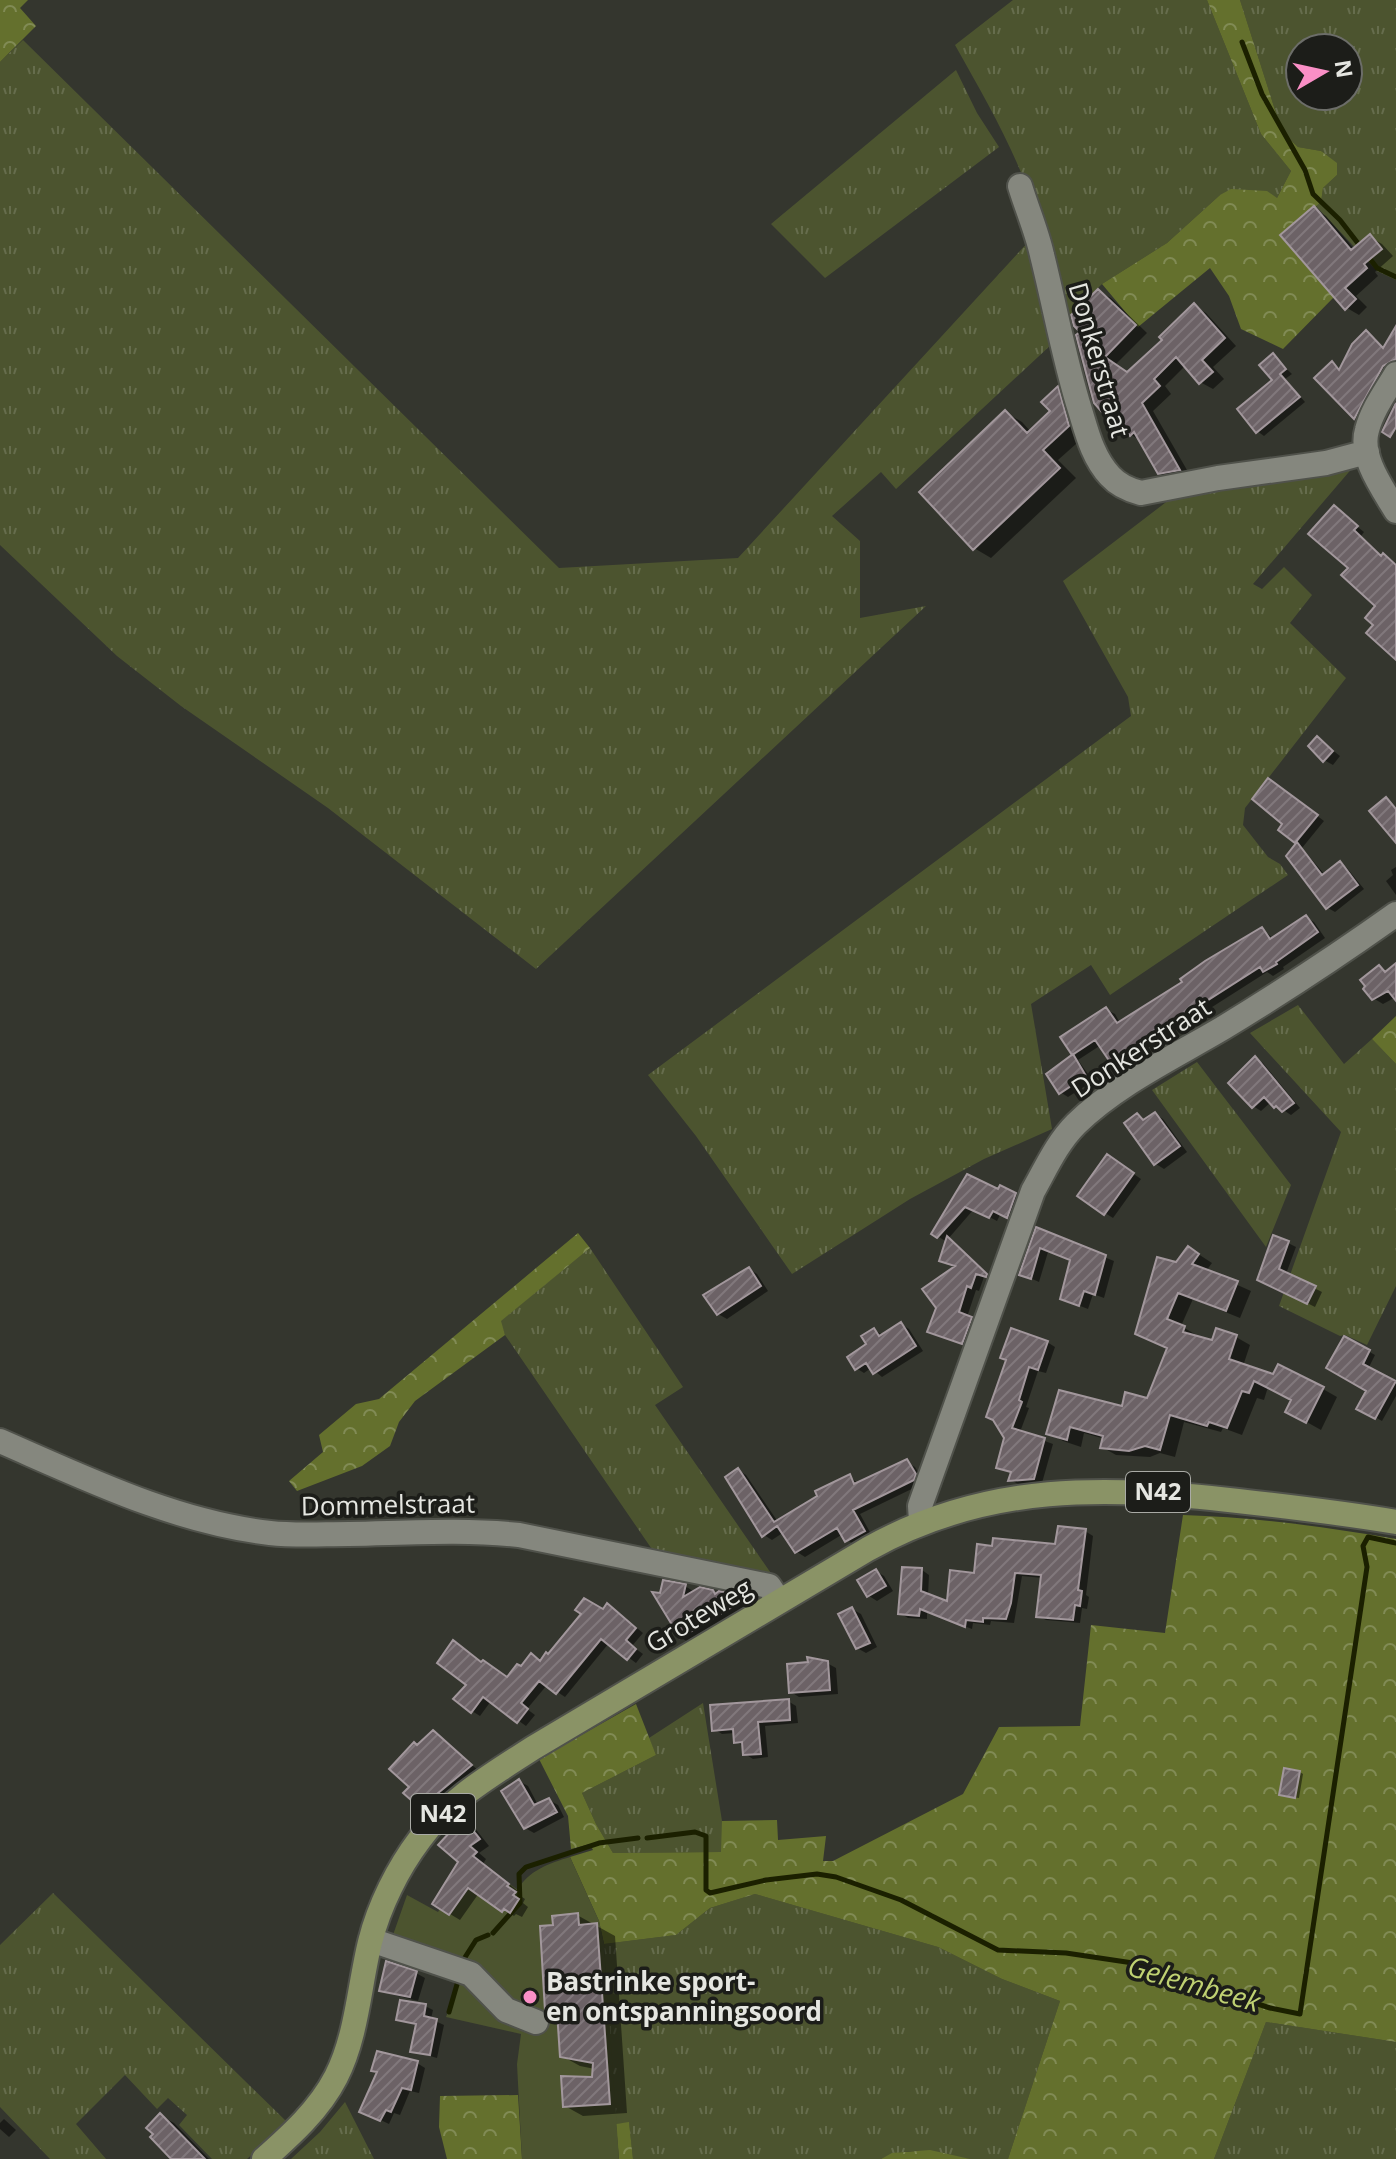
<svg xmlns="http://www.w3.org/2000/svg" width="1396" height="2159" font-family="'Open Sans',sans-serif">
	<defs>
		<pattern id="grass-tufts" width="24" height="20" patternUnits="userSpaceOnUse" patternTransform="scale(2)"><rect width="24" height="20" fill="#4c542f"/><path d="M3 7l-1-3M5 7V3M7 7l1-3M15 17l-1-3M17 17v-4M19 17l1-3" fill="none" stroke="#666d4d"/></pattern>
		<pattern id="forest-crowns" width="20" height="18" patternUnits="userSpaceOnUse" patternTransform="scale(2)"><rect width="20" height="18" fill="#64702d"/><path d="M2 6a3 3 0 1 1 6 0M12 15a3 3 0 1 1 6 0" fill="none" stroke="#818b55"/></pattern>
		<pattern id="building-hatch" width="6" height="6" patternUnits="userSpaceOnUse" patternTransform="scale(2)"><rect width="6" height="6" fill="#6c6266"/><path d="M-1 1l2-2M0 6l6-6M5 7l2-2" fill="none" stroke="#81787c"/></pattern>
	</defs>
	<rect width="100%" height="100%" fill="#34362e"/>
	<!-- grass -->
	<path fill="url(#grass-tufts)" fill-rule="evenodd" d="M 1013,0 L 1207,0 L 1261,134 L 1291,171 L 1277,198 L 1220,195 L 1167,243 L 1102,284 L 1060,325 C 1051,272 1040,220 1020,170 C 1002,127 978,86 955,45 Z
		M 1240,0 L 1396,0 L 1396,280 L 1377,271 L 1315,205 L 1321,202 L 1323,188 L 1337,175 L 1321,151 L 1298,147 L 1282,132 ZM 1300,48 L 1348,48 L 1348,96 L 1300,96 Z
		M 23,40 L 559,568 L 738,558 L 1031,239 L 1053,343 L 896,489 L 881,472 L 832,516 L 860,541 L 860,618 L 926,606 L 536,969 L 328,808 L 181,706 L 117,656 L 0,545 L 0,62 Z
		M 956,70 L 977,113 L 999,147 L 825,278 L 771,224 Z
		M 1354,466 L 1253,584 L 1262,589 L 1284,567 L 1312,595 L 1290,623 L 1346,678 L 1245,808 L 1243,825 L 1268,857 L 1280,864 L 1288,875 L 1110,995 L 1091,965 L 1031,1004 L 1052,1129 L 984,1159 L 910,1199 L 792,1274 L 696,1136 L 648,1075 L 1131,716 L 1128,697 L 1063,581 L 1178,493 Z
		M 1298,1005 L 1344,1064 L 1372,1039 L 1396,1064 L 1396,1286 L 1367,1345 L 1345,1335 L 1340,1336 L 1279,1306 L 1341,1132 L 1250,1033 Z
		M 1197,1062 L 1291,1185 L 1266,1247 L 1152,1090 Z
		M 590,1248 L 683,1387 L 655,1405 L 777,1582 L 658,1558 L 505,1335 L 500,1321 Z
		M 703,1703 L 722,1821 L 722,1852 L 613,1853 L 596,1824 L 582,1793 L 656,1755 L 649,1738 Z
		M 53,1893 L 287,2122 L 247,2159 L 212,2159 L 179,2125 L 187,2115 L 168,2098 L 157,2109 L 125,2075 L 76,2124 L 106,2159 L 50,2159 L 0,2107 L 0,1945 Z
		M 755,1894 L 938,1947 L 1002,1979 L 1060,2001 L 1008,2159 C 995,2159 981,2159 969,2159 C 939,2155 910,2144 881,2159 L 633,2159 L 629,2123 L 616,2124 L 613,2104 L 604,1944 L 676,1935 L 710,1908 Z
		M 1266,2022 L 1396,2042 L 1396,2159 L 1214,2159 Z
		M 345,2102 L 374,2159 L 291,2159 L 320,2132 Z"/>
	<!-- forest -->
	<path fill="url(#forest-crowns)" d="M 0,0 L 28,0 L 20,8 L 36,26 L 0,62 Z
		M 1207,0 L 1240,0 L 1282,132 L 1298,147 L 1321,151 L 1337,163 L 1337,175 L 1323,188 L 1321,202 L 1281,235 L 1334,297 L 1283,349 L 1241,329 L 1229,296 L 1210,268 L 1138,327 L 1102,284 L 1167,243 L 1220,195 L 1231,189 L 1267,191 L 1277,198 L 1291,171 L 1261,134 Z
		M 1396,1016 L 1396,1064 L 1372,1039 Z
		M 578,1233 L 590,1248 L 501,1321 L 505,1335 L 415,1401 L 399,1422 L 390,1446 L 362,1466 L 297,1491 L 289,1481 L 323,1452 L 319,1435 L 356,1404 L 379,1399 Z
		M 1183,1515 C 1254,1517 1326,1527 1396,1539 L 1396,2042 L 1266,2022 L 1214,2159 L 1008,2159 L 1060,2001 L 1002,1979 L 938,1947 L 755,1894 L 710,1908 L 676,1935 L 604,1944 L 599,1921 L 570,1857 L 593,1850 L 590,1844 L 571,1849 L 568,1816 L 539,1759 L 636,1704 L 656,1755 L 582,1793 L 596,1824 L 613,1853 L 721,1852 L 722,1821 L 777,1820 L 778,1840 L 826,1836 L 823,1861 L 833,1861 L 963,1794 L 999,1727 L 1080,1726 L 1091,1625 L 1165,1633 Z
		M 518,2095 L 522,2159 L 447,2159 L 439,2127 L 440,2096 Z
		M 629,2122 L 633,2159 L 619,2159 L 616,2124 Z
		M 930,2150 L 970,2159 L 881,2159 L 892,2153 Z"/>
	<!-- garden -->
	<path fill="#4c542f" d="M 570,1857 L 599,1921 L 604,1944 L 619,2159 L 522,2159 L 517,2064 L 521,2034 L 446,2017 L 461,1978 L 387,1952 L 407,1895 L 438,1912 L 472,1858 L 518,1890 C 527,1871 550,1863 570,1857 Z"/>
	<!-- shadow -->
	<path fill="#0007" fill-rule="evenodd" d="M 1314,209 L 1326,216 L 1355,250 L 1370,237 L 1382,244 L 1393,256 L 1375,272 L 1378,276 L 1356,296 L 1367,307 L 1359,315 L 1347,308 Z
		M 1098,291 L 1111,298 L 1147,333 L 1115,365 L 1128,374 L 1165,340 L 1194,306 L 1206,313 L 1236,346 L 1213,367 L 1224,379 L 1213,389 L 1200,382 L 1186,365 L 1165,386 L 1171,394 L 1153,411 L 1191,477 L 1172,480 L 1159,473 L 1141,441 L 1117,426 L 1082,332 Z
		M 1366,333 L 1385,349 L 1396,347 L 1396,366 L 1362,421 L 1317,378 L 1332,363 L 1341,370 Z
		M 1273,356 L 1292,374 L 1285,379 L 1305,402 L 1264,436 L 1257,431 L 1274,380 Z
		M 1058,389 L 1074,398 L 1085,436 L 1058,460 L 1076,478 L 991,558 L 974,548 L 1005,412 L 1022,422 L 1031,432 L 1053,411 ZM 1065,405 L 1072,428 L 1066,422 L 1062,408 Z
		M 1334,508 L 1364,532 L 1361,536 L 1383,557 L 1396,564 L 1396,657 L 1376,624 L 1378,606 L 1350,568 Z
		M 1317,738 L 1340,756 L 1333,765 L 1324,760 Z
		M 1277,785 L 1324,821 L 1302,848 L 1325,875 L 1340,864 L 1347,868 L 1364,889 L 1335,912 L 1328,908 L 1288,856 L 1299,843 L 1280,829 L 1284,824 Z
		M 1396,867 L 1396,895 L 1386,881 L 1393,875 L 1391,870 Z
		M 1306,918 L 1314,922 L 1325,938 L 1283,967 L 1284,969 L 1273,976 L 1267,972 L 1140,1053 L 1141,1056 L 1122,1068 L 1113,1064 L 1101,1045 L 1078,1060 L 1093,1081 L 1068,1097 L 1060,1092 L 1049,1074 L 1076,1054 L 1073,1053 L 1107,1010 L 1115,1014 L 1120,1023 L 1262,929 L 1274,939 Z
		M 1396,964 L 1396,997 L 1383,1004 L 1373,998 L 1379,967 L 1386,972 Z
		M 1255,1058 L 1263,1063 L 1300,1108 L 1291,1115 L 1271,1102 L 1261,1111 L 1253,1106 Z
		M 1155,1114 L 1163,1119 L 1187,1152 L 1164,1169 L 1156,1164 L 1138,1139 L 1137,1116 L 1146,1120 Z
		M 1116,1162 L 1141,1179 L 1113,1218 L 1105,1213 Z
		M 968,1177 L 999,1192 L 1001,1188 L 1023,1199 L 1015,1220 L 1001,1213 L 997,1221 L 974,1209 L 948,1239 L 995,1280 L 984,1277 L 979,1291 L 976,1290 L 967,1317 L 980,1323 L 971,1347 L 938,1336 L 957,1267 L 941,1260 L 947,1242 L 934,1234 Z
		M 1037,1230 L 1114,1261 L 1104,1298 L 1093,1294 L 1088,1309 L 1062,1299 L 1072,1260 L 1048,1252 L 1039,1282 L 1021,1274 Z
		M 1288,1243 L 1296,1247 L 1286,1274 L 1322,1292 L 1315,1307 L 1267,1283 Z
		M 1189,1248 L 1212,1263 L 1206,1271 L 1251,1291 L 1240,1318 L 1193,1299 L 1181,1326 L 1198,1336 L 1197,1338 L 1213,1343 L 1236,1337 L 1250,1345 L 1243,1366 L 1323,1389 L 1337,1397 L 1321,1430 L 1287,1411 L 1293,1400 L 1268,1387 L 1264,1400 L 1257,1398 L 1242,1435 L 1223,1428 L 1221,1432 L 1184,1422 L 1175,1457 L 1160,1453 L 1150,1457 L 1116,1455 L 1102,1447 L 1105,1439 L 1084,1433 L 1081,1447 L 1063,1441 L 1049,1433 L 1148,1401 L 1169,1349 L 1138,1333 L 1177,1264 Z
		M 749,1269 L 757,1274 L 768,1291 L 727,1319 L 718,1314 Z
		M 901,1324 L 909,1329 L 923,1351 L 882,1377 L 871,1368 L 864,1373 L 856,1368 L 874,1330 L 883,1335 Z
		M 1345,1338 L 1375,1355 L 1368,1369 L 1396,1384 L 1396,1396 L 1382,1421 L 1359,1408 L 1369,1390 Z
		M 1047,1342 L 1055,1347 L 1046,1373 L 1038,1371 L 1026,1407 L 1029,1408 L 1020,1432 L 1053,1444 L 1042,1483 L 1018,1484 L 1011,1480 L 1013,1473 L 999,1467 L 1007,1437 L 996,1421 L 988,1417 Z
		M 906,1462 L 915,1467 L 923,1480 L 922,1484 L 860,1514 L 872,1536 L 855,1545 L 847,1540 L 843,1534 L 805,1557 L 797,1552 L 784,1532 L 772,1540 L 764,1535 L 738,1470 L 746,1475 L 778,1522 L 850,1477 L 859,1484 Z
		M 1085,1531 L 1093,1536 L 1086,1595 L 1089,1597 L 1087,1609 L 1082,1608 L 1080,1623 L 1046,1620 L 1038,1616 L 1043,1578 L 1022,1576 L 1014,1623 L 991,1621 L 990,1625 L 973,1623 L 972,1629 L 927,1612 L 927,1619 L 908,1618 L 900,1613 L 922,1570 L 929,1575 L 928,1596 L 949,1604 L 975,1575 L 1057,1547 Z
		M 876,1571 L 884,1576 L 893,1591 L 877,1601 L 869,1596 Z
		M 685,1586 L 693,1591 L 692,1594 L 712,1592 L 733,1596 L 741,1601 L 745,1608 L 688,1642 L 680,1637 L 656,1594 Z
		M 852,1609 L 861,1614 L 877,1647 L 866,1653 L 857,1648 Z
		M 615,1610 L 643,1633 L 632,1646 L 643,1654 L 636,1663 L 609,1643 L 565,1697 L 547,1685 L 527,1709 L 535,1715 L 526,1726 L 491,1701 L 480,1716 L 472,1711 L 482,1664 L 508,1679 L 521,1668 L 541,1662 L 603,1611 Z
		M 827,1663 L 836,1668 L 838,1694 L 799,1697 L 791,1692 Z
		M 788,1701 L 796,1706 L 798,1723 L 765,1726 L 768,1757 L 753,1759 L 745,1754 L 744,1746 L 736,1742 L 735,1733 L 722,1734 L 714,1729 Z
		M 433,1732 L 479,1771 L 430,1811 L 421,1806 L 412,1787 L 418,1747 Z
		M 1300,1772 L 1303,1774 L 1299,1798 L 1285,1796 Z
		M 519,1781 L 528,1786 L 538,1805 L 549,1800 L 558,1805 L 564,1817 L 534,1833 L 525,1828 Z
		M 464,1821 L 474,1827 L 489,1846 L 479,1853 L 486,1859 L 483,1864 L 518,1891 L 516,1893 L 525,1899 L 523,1903 L 528,1907 L 522,1917 L 516,1914 L 514,1916 L 479,1893 L 460,1920 L 450,1914 L 460,1861 Z
		M 577,1915 L 615,1936 L 627,2113 L 583,2116 L 565,2106 L 594,2079 L 595,2069 L 580,2066 L 562,2056 L 559,2017 L 547,2010 Z
		M 416,1973 L 425,1978 L 418,2001 L 390,1994 L 382,1990 Z
		M 425,2006 L 433,2010 L 431,2019 L 444,2025 L 437,2058 L 412,2051 L 418,2026 L 398,2019 Z
		M 417,2063 L 425,2068 L 419,2093 L 410,2091 L 400,2115 L 394,2113 L 389,2124 L 370,2115 Z
		M 161,2116 L 174,2123 L 209,2159 L 169,2159 L 171,2156 Z
		M 4,2119 L 16,2130 L 9,2137 L 0,2129 L 0,2123 Z"/>
	<g fill="none" stroke-linecap="round" stroke-linejoin="round">
		<!-- stream -->
		<path stroke="#1b2000" stroke-width="5" d="M 1242,42 L 1262,94 L 1305,170 L 1313,194 L 1340,220 L 1377,268 L 1396,277
			M 647,1838 L 695,1832 L 706,1836 L 706,1890 L 710,1893 L 766,1880 L 817,1874 L 836,1877 L 901,1900 L 998,1950 L 1066,1953 L 1133,1963 L 1270,2008 L 1300,2014 L 1367,1567 L 1363,1546 L 1368,1537 L 1396,1543
			M 493,1933 L 520,1903 L 519,1874 L 526,1867 L 599,1843 L 638,1838
			M 462,1962 L 476,1940 L 488,1935
			M 449,2012 L 458,1981"/>
	</g>
	<!-- building -->
	<path fill="url(#building-hatch)" stroke="#a2979c" stroke-width="2" d="M 1314,206 L 1351,250 L 1370,234 L 1382,249 L 1364,264 L 1367,268 L 1345,288 L 1356,299 L 1345,310 L 1280,235 Z
		M 1098,289 L 1136,325 L 1105,357 L 1127,372 L 1162,340 L 1159,337 L 1194,303 L 1225,338 L 1202,360 L 1213,372 L 1199,384 L 1176,357 L 1154,379 L 1160,386 L 1142,403 L 1180,470 L 1158,474 L 1134,432 L 1130,436 L 1120,424 L 1115,427 L 1094,403 L 1076,335 L 1080,332 L 1074,326 L 1071,315 Z
		M 1396,326 L 1396,359 L 1383,366 L 1354,419 L 1314,378 L 1332,361 L 1339,370 L 1352,344 L 1366,330 L 1383,348 Z
		M 1273,353 L 1286,369 L 1280,374 L 1300,397 L 1256,433 L 1237,409 L 1272,380 L 1259,365 Z
		M 1058,386 L 1069,426 L 1043,450 L 1060,468 L 973,550 L 919,492 L 1005,410 L 1027,433 L 1050,411 L 1041,402 Z
		M 1396,403 L 1396,427 L 1390,437 L 1382,432 Z
		M 1334,505 L 1358,526 L 1354,530 L 1381,556 L 1383,553 L 1396,565 L 1396,660 L 1366,633 L 1373,625 L 1365,618 L 1375,606 L 1341,575 L 1348,568 L 1308,534 Z
		M 1317,736 L 1333,751 L 1323,762 L 1308,746 Z
		M 1268,778 L 1318,815 L 1295,843 L 1278,830 L 1282,824 L 1252,799 Z
		M 1386,797 L 1396,809 L 1396,843 L 1369,811 Z
		M 1297,842 L 1322,875 L 1340,861 L 1358,885 L 1326,909 L 1286,856 Z
		M 1306,915 L 1318,932 L 1276,962 L 1277,964 L 1263,972 L 1260,967 L 1133,1048 L 1134,1051 L 1112,1065 L 1095,1040 L 1072,1055 L 1060,1037 L 1106,1007 L 1117,1023 L 1182,982 L 1180,979 L 1205,961 L 1262,927 L 1270,939 Z
		M 1396,963 L 1396,1001 L 1388,991 L 1372,1000 L 1363,989 L 1365,986 L 1360,980 L 1379,965 L 1385,972 Z
		M 1073,1054 L 1086,1076 L 1059,1094 L 1046,1074 Z
		M 1255,1056 L 1294,1103 L 1282,1112 L 1276,1106 L 1274,1108 L 1264,1097 L 1252,1108 L 1228,1083 Z
		M 1155,1112 L 1180,1146 L 1154,1165 L 1124,1123 L 1137,1113 L 1143,1120 Z
		M 1107,1154 L 1134,1173 L 1104,1215 L 1077,1196 Z
		M 967,1174 L 998,1189 L 1000,1185 L 1016,1193 L 1007,1218 L 993,1211 L 989,1218 L 965,1207 L 937,1238 L 931,1234 Z
		M 1036,1227 L 1106,1255 L 1095,1295 L 1084,1291 L 1079,1306 L 1060,1299 L 1070,1260 L 1040,1248 L 1031,1279 L 1019,1275 Z
		M 1273,1235 L 1289,1241 L 1279,1269 L 1316,1286 L 1307,1304 L 1257,1280 Z
		M 947,1236 L 987,1274 L 986,1277 L 976,1274 L 971,1288 L 967,1286 L 959,1312 L 972,1317 L 962,1344 L 927,1332 L 936,1308 L 922,1289 L 955,1266 L 939,1261 Z
		M 1188,1246 L 1199,1254 L 1192,1264 L 1238,1281 L 1226,1311 L 1178,1293 L 1167,1319 L 1185,1326 L 1183,1332 L 1212,1340 L 1216,1328 L 1237,1335 L 1229,1359 L 1273,1374 L 1278,1364 L 1324,1387 L 1306,1423 L 1285,1412 L 1291,1400 L 1254,1381 L 1249,1393 L 1242,1391 L 1227,1428 L 1209,1422 L 1207,1426 L 1170,1415 L 1160,1450 L 1145,1446 L 1129,1451 L 1100,1448 L 1103,1436 L 1070,1427 L 1067,1440 L 1046,1434 L 1059,1390 L 1122,1406 L 1125,1392 L 1147,1398 L 1167,1348 L 1135,1334 L 1157,1257 L 1176,1262 Z
		M 749,1267 L 761,1286 L 717,1315 L 703,1295 Z
		M 901,1322 L 916,1346 L 873,1374 L 866,1363 L 855,1370 L 847,1357 L 866,1344 L 861,1336 L 874,1328 L 879,1336 Z
		M 1011,1328 L 1048,1341 L 1038,1370 L 1029,1367 L 1019,1400 L 1022,1402 L 1012,1428 L 1045,1438 L 1034,1479 L 1008,1481 L 1011,1472 L 996,1468 L 1004,1438 L 993,1420 L 986,1417 L 1006,1360 L 1000,1358 Z
		M 1344,1336 L 1370,1350 L 1363,1364 L 1396,1381 L 1375,1419 L 1356,1409 L 1366,1391 L 1326,1368 Z
		M 907,1459 L 916,1474 L 914,1480 L 853,1510 L 865,1531 L 845,1542 L 837,1528 L 795,1553 L 777,1526 L 762,1537 L 725,1477 L 738,1468 L 774,1522 L 817,1496 L 815,1491 L 850,1474 L 854,1484 Z
		M 1058,1526 L 1086,1529 L 1078,1590 L 1082,1591 L 1080,1606 L 1075,1605 L 1073,1620 L 1036,1617 L 1041,1575 L 1015,1573 L 1011,1603 L 1006,1619 L 983,1618 L 983,1622 L 966,1620 L 965,1627 L 920,1609 L 919,1616 L 898,1614 L 902,1567 L 922,1568 L 921,1591 L 947,1601 L 950,1570 L 974,1573 L 977,1544 L 992,1546 L 993,1538 L 1055,1544 Z
		M 876,1569 L 886,1586 L 867,1597 L 857,1580 Z
		M 663,1580 L 686,1584 L 683,1597 L 700,1587 L 713,1590 L 715,1594 L 719,1591 L 733,1594 L 739,1603 L 680,1638 L 652,1592 L 660,1593 Z
		M 584,1598 L 603,1609 L 607,1603 L 636,1628 L 626,1640 L 636,1649 L 627,1660 L 601,1639 L 556,1694 L 539,1681 L 521,1703 L 528,1709 L 517,1723 L 483,1697 L 471,1713 L 453,1699 L 466,1685 L 437,1663 L 453,1640 L 481,1662 L 483,1660 L 507,1677 L 517,1664 L 521,1666 L 531,1653 L 540,1661 L 546,1652 L 548,1654 L 581,1614 L 575,1610 Z
		M 852,1607 L 870,1643 L 856,1649 L 838,1614 Z
		M 807,1657 L 828,1661 L 830,1690 L 789,1693 L 787,1664 L 808,1662 Z
		M 789,1699 L 790,1720 L 758,1722 L 761,1754 L 743,1755 L 742,1742 L 734,1743 L 733,1729 L 712,1731 L 710,1705 Z
		M 433,1730 L 472,1765 L 420,1808 L 403,1793 L 409,1787 L 389,1769 L 414,1742 L 417,1745 Z
		M 1284,1768 L 1300,1771 L 1295,1798 L 1279,1795 Z
		M 519,1779 L 534,1805 L 549,1798 L 557,1812 L 524,1829 L 501,1791 Z
		M 463,1818 L 480,1839 L 470,1846 L 477,1852 L 473,1856 L 509,1884 L 507,1886 L 516,1892 L 513,1895 L 519,1899 L 510,1913 L 504,1909 L 502,1912 L 468,1888 L 449,1915 L 432,1904 L 458,1862 L 438,1845 Z
		M 578,1913 L 579,1925 L 597,1923 L 610,2104 L 563,2107 L 561,2076 L 592,2077 L 593,2063 L 560,2057 L 557,2011 L 545,2011 L 540,1926 L 553,1925 L 552,1916 Z
		M 386,1961 L 417,1971 L 410,1997 L 379,1991 Z
		M 400,2000 L 426,2004 L 424,2016 L 437,2019 L 430,2055 L 410,2052 L 416,2024 L 396,2020 Z
		M 377,2051 L 418,2061 L 411,2090 L 402,2088 L 391,2112 L 386,2110 L 380,2121 L 359,2112 L 377,2072 L 371,2071 Z
		M 160,2113 L 205,2159 L 171,2159 L 150,2137 L 153,2134 L 146,2128 Z"/>
	<g fill="none" stroke-linecap="round" stroke-linejoin="round">
		<defs>
			<path id="minor" d="M 1020,186 C 1027,209 1037,232 1042,255 C 1055,307 1064,359 1080,410 C 1087,433 1093,458 1110,476 C 1119,486 1129,490 1141,493 L 1218,478 L 1326,463 L 1367,452
				M 1396,374 C 1386,391 1372,410 1367,430 C 1359,457 1383,489 1396,511
				M 0,1441 C 87,1479 175,1522 270,1533 C 296,1536 323,1534 349,1534 C 406,1533 463,1529 519,1535 L 769,1586 L 779,1601
				M 921,1521 L 920,1506 L 1033,1191 C 1046,1168 1057,1143 1076,1124 C 1117,1084 1174,1057 1223,1028 C 1282,992 1340,954 1396,914
				M 371,1940 L 471,1974 L 506,2010 L 536,2022"/>
			<path id="major" d="M 264,2159 C 291,2135 319,2110 336,2077 C 357,2036 359,1987 370,1942 C 379,1906 398,1868 420,1839 C 448,1800 493,1774 533,1748 L 868,1549 C 987,1482 1107,1486 1238,1501 C 1291,1507 1343,1513 1396,1522"/>
		</defs>
		<!-- minor casing -->
		<use href="#minor" stroke="#50524b" stroke-width="28"/>
		<!-- major casing -->
		<use href="#major" stroke="#50524b" stroke-width="28"/>
		<!-- minor -->
		<use href="#minor" stroke="#85877e" stroke-width="24"/>
		<!-- major -->
		<use href="#major" stroke="#8a9366" stroke-width="24"/>
	</g>
	<!-- markers -->
	<circle fill="#fa8fc6" stroke="#1c1d19" stroke-width="3" cx="530" cy="1997" r="8"/>
	<g text-anchor="middle" stroke-width="7" stroke-linejoin="round" paint-order="stroke">
		<!-- shield labels -->
		<g fill="#1c1d19" stroke="#a9aaa5" stroke-width="2">
			<rect x="1126" y="1472" width="64" height="40" rx="6"/>
			<rect x="411" y="1794" width="64" height="40" rx="6"/>
		</g>
		<g font-size="24" font-weight="bold" fill="#e5e6e1">
			<text x="1158" y="1500">N42</text>
			<text x="443" y="1822">N42</text>
		</g>
		<!-- street labels -->
		<g font-size="26" fill="#e5e6e1" stroke="#1c1d19">
			<text transform="translate(1099 360) rotate(74)" y="9">Donkerstraat</text>
			<text transform="translate(1141 1048) rotate(-33)" y="9">Donkerstraat</text>
			<text transform="translate(388 1505) rotate(-1)" y="9">Dommelstraat</text>
			<text transform="translate(699 1616) rotate(-31)" y="9">Groteweg</text>
		</g>
		<!-- poi labels -->
		<g font-size="26" font-weight="bold" fill="#e5e6e1" stroke="#1c1d19" text-anchor="start">
			<text x="546" y="1991">Bastrinke sport-<tspan x="546" dy="30">en ontspanningsoord</tspan></text>
		</g>
		<!-- water labels -->
		<g font-size="28" font-style="italic" fill="#bfd172" stroke="#1c1d19">
			<text transform="translate(1194 1984) rotate(16)" y="10">Gelembeek</text>
		</g>
	</g>
	<!-- north arrow -->
	<g transform="translate(1324 72) rotate(81)"><circle r="38" fill="#1c1d19" stroke="#6c6d69" stroke-width="2"/>
	<path d="M0-6L14 30L0 20L-14 30Z" fill="#fa8fc6"/>
	<text y="-12" font-size="22" font-weight="bold" text-anchor="middle" fill="#e5e6e1">N</text>
	</g>
</svg>
